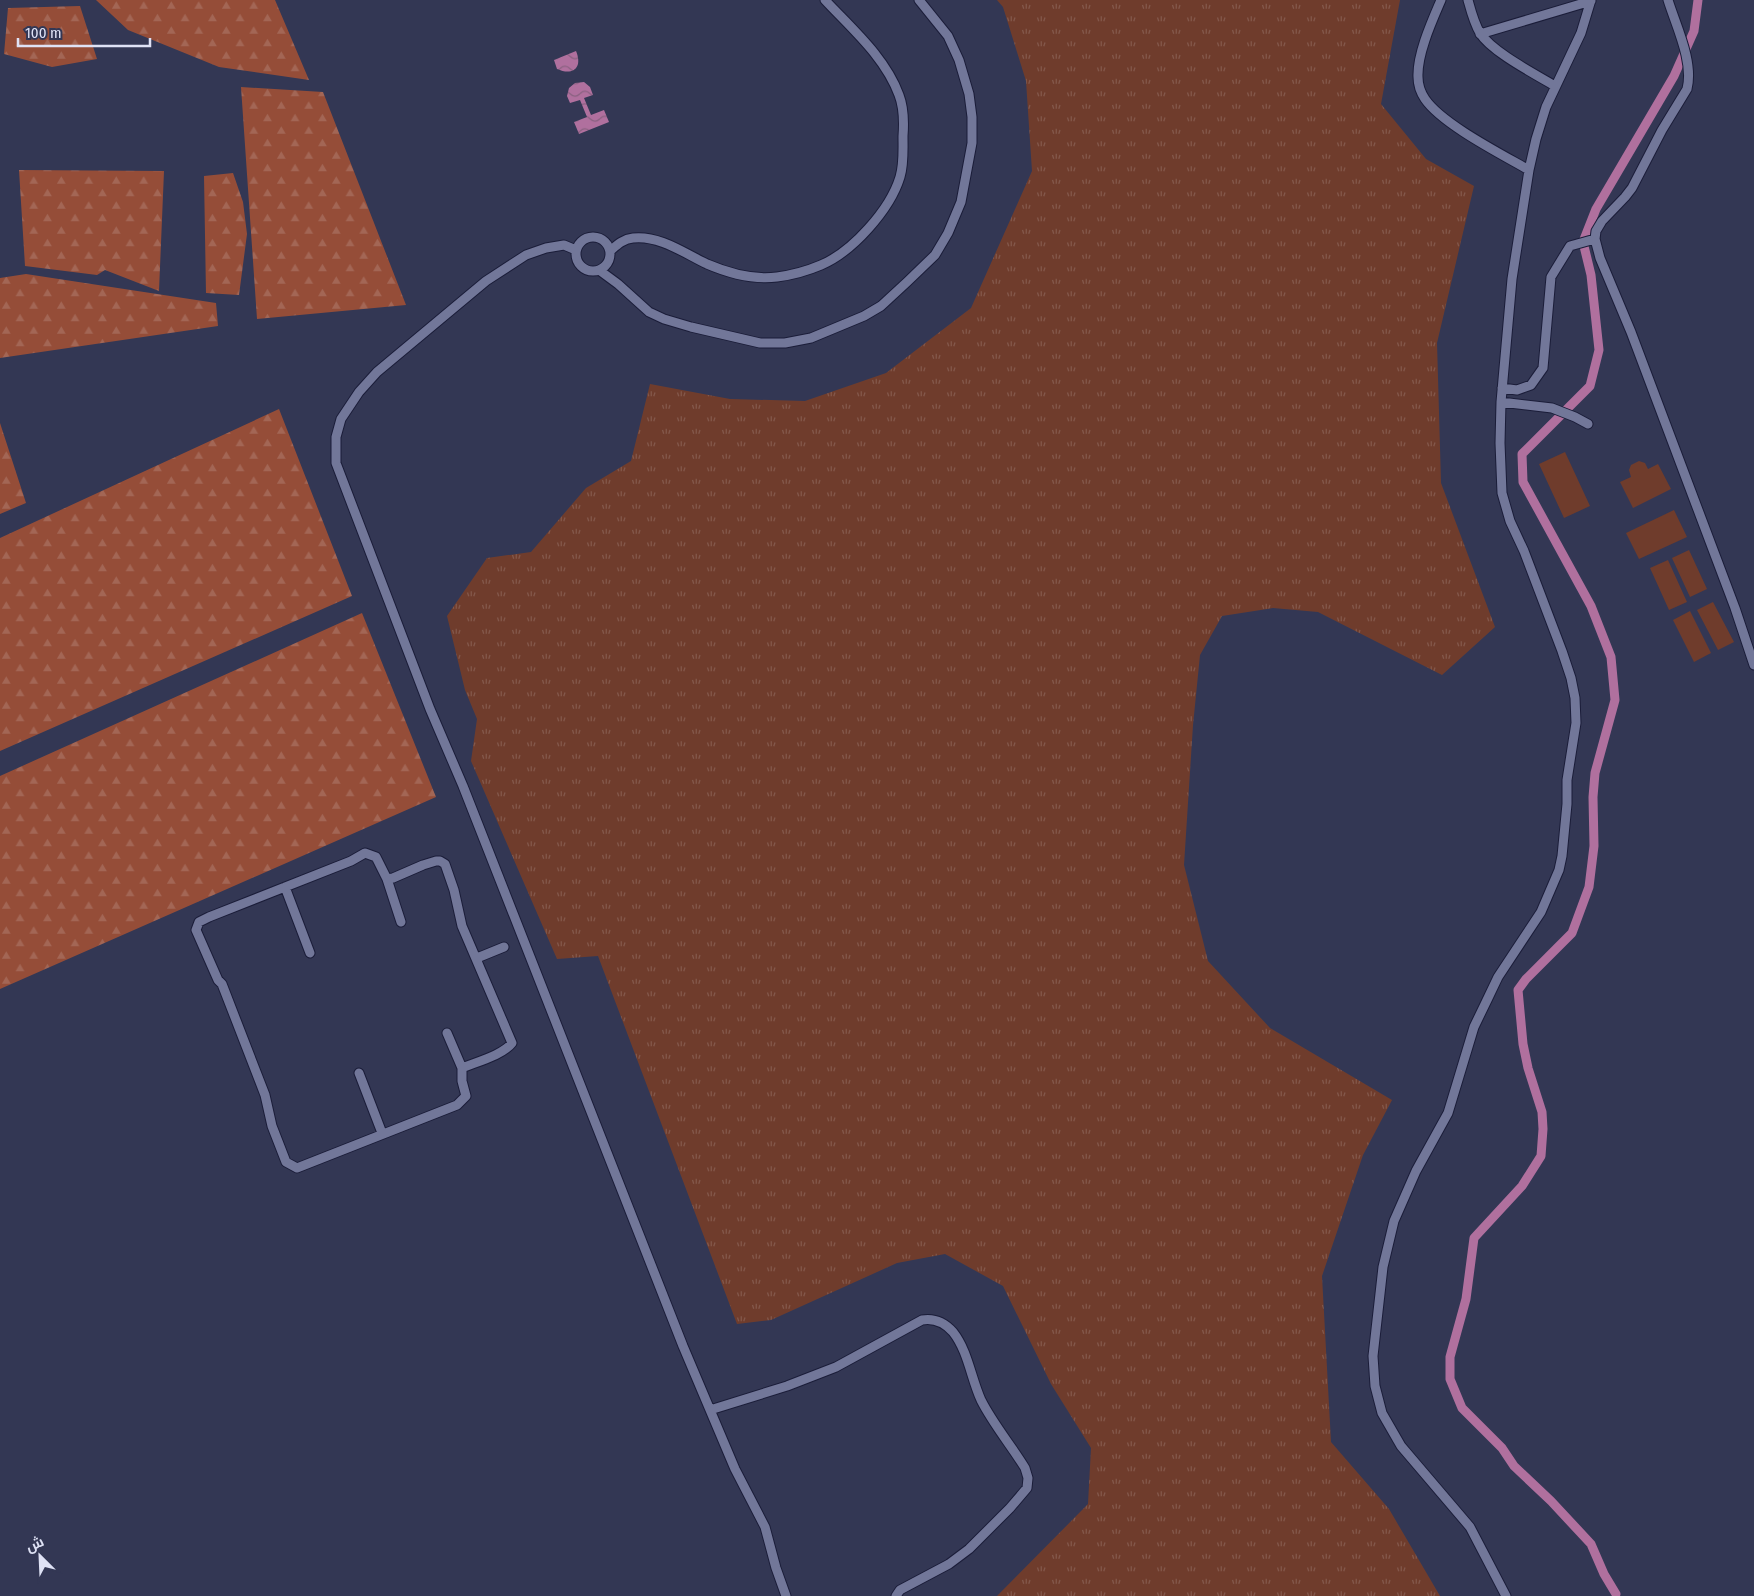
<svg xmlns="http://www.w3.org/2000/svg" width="1754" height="1596" font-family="'Fira Sans Condensed',Cairo,sans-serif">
	<defs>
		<pattern id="grass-tufts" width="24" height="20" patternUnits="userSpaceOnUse" patternTransform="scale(1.25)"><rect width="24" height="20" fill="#6f3c2c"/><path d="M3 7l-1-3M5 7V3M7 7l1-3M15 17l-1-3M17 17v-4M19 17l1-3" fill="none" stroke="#83584b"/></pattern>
		<pattern id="forest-firs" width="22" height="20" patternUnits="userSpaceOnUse" patternTransform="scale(1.25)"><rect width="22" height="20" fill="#954d38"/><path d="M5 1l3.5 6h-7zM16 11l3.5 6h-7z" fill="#a36655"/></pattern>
		<pattern id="water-waves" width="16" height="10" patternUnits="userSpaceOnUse" patternTransform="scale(1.25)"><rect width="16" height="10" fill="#b0709e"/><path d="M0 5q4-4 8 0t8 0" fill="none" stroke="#8a6181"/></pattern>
	</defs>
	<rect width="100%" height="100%" fill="#333754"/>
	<!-- grass -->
	<path fill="url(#grass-tufts)" d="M 997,0 L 1400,0 L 1381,104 L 1426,159 L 1474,186 L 1437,343 L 1441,483 L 1495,627 L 1442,675 L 1318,612 L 1273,608 L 1222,616 L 1200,655 L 1193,725 L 1184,865 L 1208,961 L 1270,1028 L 1392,1100 L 1363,1155 L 1322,1276 L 1331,1442 L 1389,1509 L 1440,1596 L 997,1596 L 1088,1504 L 1091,1448 L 1051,1384 L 1003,1286 L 945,1254 L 897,1263 L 771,1320 L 737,1324 L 598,956 L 557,959 L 471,761 L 477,719 L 465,690 L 447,616 L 487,558 L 531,552 L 586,488 L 631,461 L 650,384 L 730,399 L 805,401 L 886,373 L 971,308 L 1032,171 L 1026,81 L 1003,7 Z"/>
	<!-- forest -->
	<path fill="url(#forest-firs)" d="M 96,0 L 275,0 L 309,80 L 219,67 L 128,30 Z
		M 80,6 L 97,59 L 52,67 L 4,54 L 8,8 Z
		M 241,87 L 323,92 L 406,305 L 257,319 Z
		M 19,170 L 164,171 L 159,291 L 105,270 L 97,275 L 25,266 Z
		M 233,173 L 243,202 L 247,234 L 239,295 L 206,293 L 204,176 Z
		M 26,274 L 216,303 L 218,326 L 0,358 L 0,278 Z
		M 279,409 L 352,596 L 0,751 L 0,538 Z
		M 0,423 L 26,503 L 0,514 Z
		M 362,613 L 436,797 L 0,989 L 0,776 Z"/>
	<!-- green -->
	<path fill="#6f3c2c" d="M 1565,452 L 1590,506 L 1564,518 L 1539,464 Z
		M 1639,461 L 1645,463 L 1648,469 L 1658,464 L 1671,489 L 1633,508 L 1620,482 L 1631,477 L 1629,470 L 1631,465 Z
		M 1674,510 L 1687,537 L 1639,559 L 1626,533 Z
		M 1689,550 L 1707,589 L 1690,597 L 1672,558 Z
		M 1668,560 L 1687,602 L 1669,610 L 1650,568 Z
		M 1713,602 L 1734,642 L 1718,650 L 1697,610 Z
		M 1690,611 L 1711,653 L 1694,662 L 1673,620 Z"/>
	<!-- water -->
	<path fill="url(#water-waves)" d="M 576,51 C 583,68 573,76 557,69 L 554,60 Z
		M 584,82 L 590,87 L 593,95 L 584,98 L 591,115 L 604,110 L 609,122 L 579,134 L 574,122 L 587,117 L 580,100 L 570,103 L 567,96 L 569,88 L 575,83 Z"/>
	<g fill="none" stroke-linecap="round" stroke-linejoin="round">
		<!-- canal -->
		<path stroke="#b0709e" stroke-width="9" d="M 1616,1594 L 1604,1574 L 1591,1544 L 1551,1501 L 1514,1466 L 1502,1448 L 1462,1408 L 1450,1379 L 1450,1357 L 1466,1299 L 1474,1238 L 1522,1186 L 1541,1156 L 1543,1129 L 1542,1112 L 1528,1068 L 1523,1044 L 1518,990 L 1526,979 L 1572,933 L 1589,887 L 1594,846 L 1593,797 L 1595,773 L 1615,700 L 1611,657 L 1591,606 L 1523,482 L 1522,454 L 1590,386 L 1599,350 L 1591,275 L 1583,242 L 1596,209 L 1674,76 L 1694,31 L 1698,0"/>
		<defs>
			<path id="street" d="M 1441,0 C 1432,21 1417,54 1418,77 C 1418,84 1421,93 1425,99 C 1442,124 1501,154 1529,170
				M 1468,0 C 1471,11 1474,23 1480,33 C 1492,52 1535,74 1555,86
				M 1668,0 C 1676,26 1694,62 1687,89 L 1662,130 L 1632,188 L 1625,197 L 1602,221 L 1596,231 L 1595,239 L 1600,258 L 1631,332 L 1735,608 L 1754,665
				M 1480,34 L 1591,1
				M576 254a17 17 0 1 1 34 0a17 17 0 1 1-34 0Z
				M 576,250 L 564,245 L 546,248 L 526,255 L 486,281 L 377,372 L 359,392 L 341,419 L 336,437 L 336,463 L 430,709 L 463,786 L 683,1346 L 735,1469 L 765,1527 L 776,1568 L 786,1596
				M 610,251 C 617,245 623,239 633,238 C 659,235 684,253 707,264 C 728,273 753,280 777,277 C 792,275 807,271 821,265 C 852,252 890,210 900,177 C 904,164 903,150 903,136 C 904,123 904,108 899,95 C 885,57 852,29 825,0
				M 599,270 L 618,284 L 649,312 L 664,319 L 691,327 L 760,343 L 785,343 L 811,338 L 864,316 L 881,306 L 907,282 L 935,255 L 948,233 L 961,202 L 972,143 L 972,117 L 969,94 L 959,60 L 948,36 L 919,0
				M 1502,388 L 1517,390 L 1531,385 L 1543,368 L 1551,277 L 1570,246 L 1595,239
				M 1501,402 L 1552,408 L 1575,417 L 1588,424
				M 365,853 L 376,857 L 387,879 L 393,878 L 423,865 L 436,861 L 440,861 L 445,864 L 454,890 L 462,926 L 512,1043 C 503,1055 476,1062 462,1068 L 462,1081 L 466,1096 L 457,1105 L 297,1168 L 286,1162 L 272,1126 L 265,1095 L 222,984 L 218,980 L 196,930 L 199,922 L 209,917 L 351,861 Z
				M 387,879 L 401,922
				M 285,887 L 310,953
				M 477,958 L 504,947
				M 447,1033 L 462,1068
				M 359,1073 L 382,1133
				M 710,1410 L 787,1386 L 836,1367 L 922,1320 C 934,1318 945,1323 953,1332 C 968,1351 971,1378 981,1400 C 993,1424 1011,1445 1025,1468 L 1028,1478 L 1027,1488 L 1010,1508 L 969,1549 L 949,1564 L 900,1590 L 896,1596
				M 1506,1596 L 1470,1527 L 1401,1446 L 1382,1413 L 1375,1386 L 1373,1356 L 1383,1267 L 1394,1221 L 1416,1171 L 1448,1113 L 1474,1027 L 1488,998 L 1498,977 L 1541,912 L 1559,870 L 1562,856 L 1567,804 L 1567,780 L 1576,723 L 1575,698 L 1571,678 L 1562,651 L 1524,551 L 1510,521 L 1502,493 L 1500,443 L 1501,402 L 1512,279 L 1529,170 L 1536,139 L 1546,107 L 1581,33 L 1591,0"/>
		</defs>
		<!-- street casing -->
		<use href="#street" stroke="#1b1d39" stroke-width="11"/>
		<!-- street -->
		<use href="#street" stroke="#727799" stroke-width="9"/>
	</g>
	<!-- north arrow -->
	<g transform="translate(40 1556) rotate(336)" stroke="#333754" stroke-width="4" paint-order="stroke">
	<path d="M0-4L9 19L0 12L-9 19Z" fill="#dfe2f5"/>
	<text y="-8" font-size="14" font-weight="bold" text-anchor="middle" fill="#dfe2f5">ش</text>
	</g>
	<!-- scale -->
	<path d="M18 38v8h132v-8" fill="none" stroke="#dfe2f5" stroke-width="2.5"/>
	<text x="25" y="38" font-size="15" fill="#dfe2f5" stroke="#333754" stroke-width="4" paint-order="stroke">100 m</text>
</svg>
